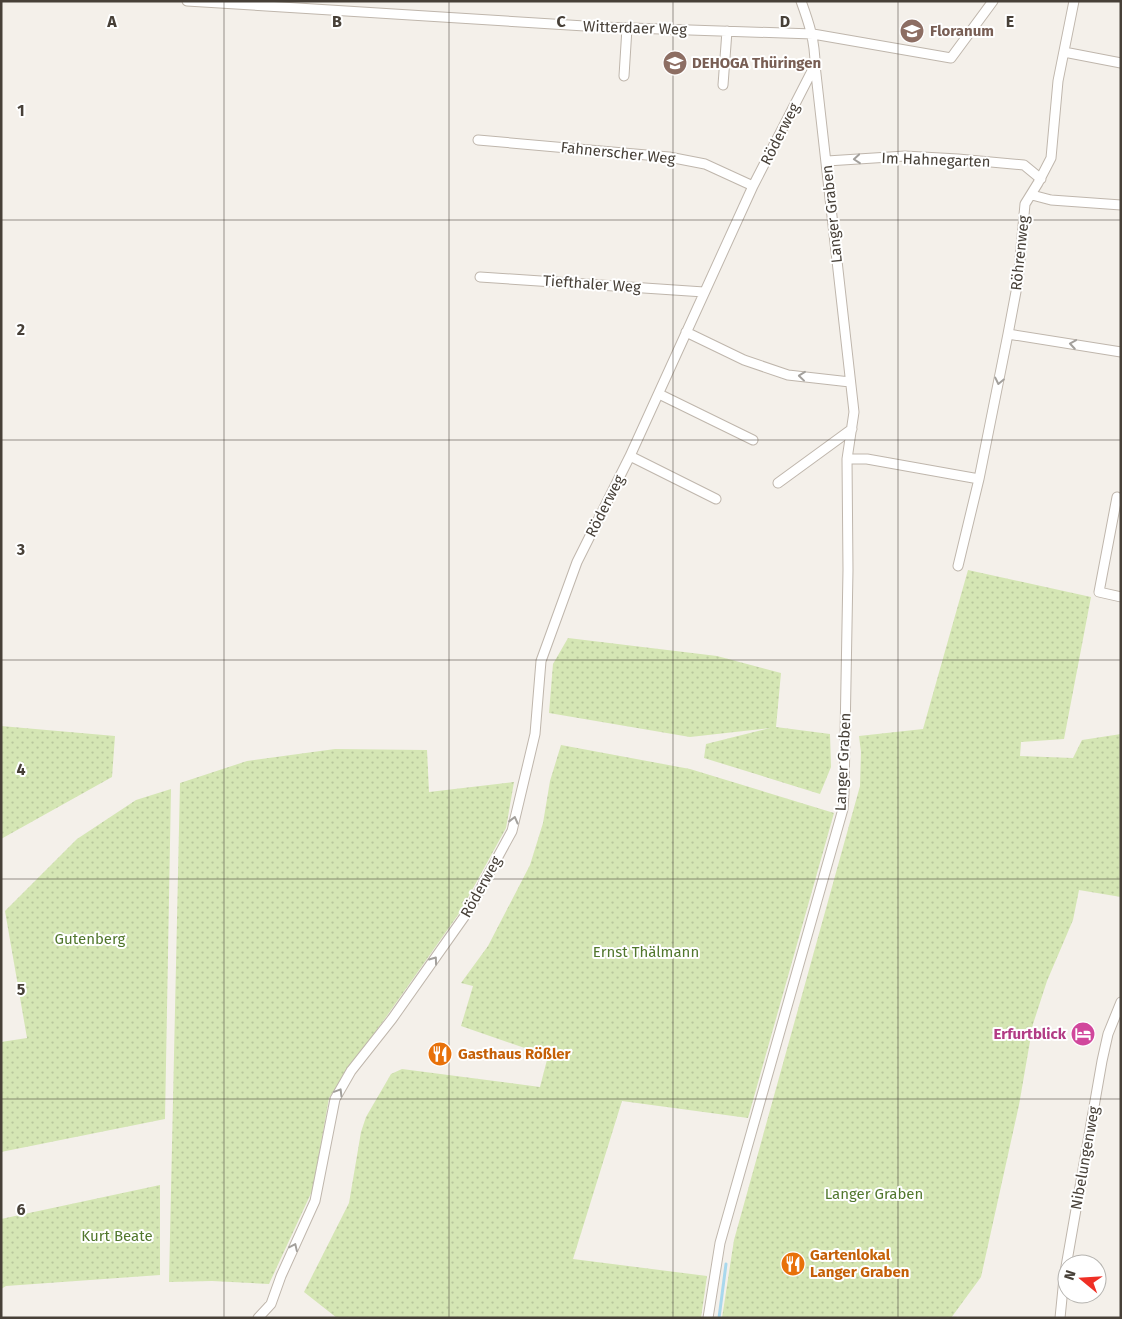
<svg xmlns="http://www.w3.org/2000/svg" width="1122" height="1319" font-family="'Fira Sans',sans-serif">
	<defs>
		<pattern id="grass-dots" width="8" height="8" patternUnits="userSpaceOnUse" patternTransform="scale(1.25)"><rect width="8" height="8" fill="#d5e6b4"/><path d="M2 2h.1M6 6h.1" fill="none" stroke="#b8c69c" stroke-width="1.8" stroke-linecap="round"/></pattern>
	</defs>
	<rect width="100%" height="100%" fill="#f4f0ea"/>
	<!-- grass -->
	<path fill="url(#grass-dots)" d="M 968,570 L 1091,597 L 1064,739 L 1021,742 L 1020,756 L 1073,758 L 1082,740 L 1121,734 L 1121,897 L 1079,890 L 1073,920 L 1047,981 L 1033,1024 L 1019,1105 L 981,1277 L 951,1318 L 722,1318 L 734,1240 L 860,786 L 861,752 L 859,736 L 923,729 Z
		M 568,638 L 717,656 L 781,673 L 776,727 L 830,734 L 831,767 L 820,794 L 704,758 L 706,744 L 770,728 L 690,737 L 549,713 L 553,664 Z
		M 1,726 L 115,736 L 112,777 L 1,839 Z
		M 561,745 L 690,769 L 834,813 L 748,1118 L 622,1101 L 573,1259 L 707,1276 L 701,1318 L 337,1318 L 304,1292 L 349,1203 L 361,1132 L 366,1117 L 391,1074 L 402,1069 L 540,1087 L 548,1056 L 461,1026 L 473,986 L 461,983 L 488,946 L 530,865 L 543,823 L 550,781 Z
		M 335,749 L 427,750 L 429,792 L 514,782 L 506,828 L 460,912 L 329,1098 L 313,1189 L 269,1284 L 212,1281 L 169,1282 L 180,783 L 247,761 Z
		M 171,789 L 165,1119 L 1,1152 L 1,1042 L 27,1038 L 5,911 L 77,839 L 136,800 Z
		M 160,1185 L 160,1275 L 6,1286 L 1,1289 L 1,1219 Z"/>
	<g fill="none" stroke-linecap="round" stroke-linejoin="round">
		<!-- stream -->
		<path stroke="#a9d8ed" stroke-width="3" d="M 719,1318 L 726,1264"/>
		<defs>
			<path id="minor" d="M 187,1 L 601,27 L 813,34 L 951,58 L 993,1
				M 1064,52 L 1121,63
				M 624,76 L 627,28
				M 723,85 L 727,31
				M 478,140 L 669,157 L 705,164 L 753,186
				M 827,161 L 905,156 L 958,159 L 1024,165 L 1041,179
				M 1032,195 L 1051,200 L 1121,205
				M 480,277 L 704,292
				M 686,332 L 744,360 L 788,375 L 850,382
				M 1008,334 L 1121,352
				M 659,394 L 753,440
				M 630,456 L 716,499
				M 847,459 L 867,459 L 979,479
				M 778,483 L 852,429
				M 1117,497 L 1099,592 L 1121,597
				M 958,566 L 979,479 L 1008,334 L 1018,281 L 1025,204 L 1038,183 L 1051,158 L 1058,81 L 1074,1
				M 258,1318 L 271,1304 L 281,1276 L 315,1201 L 335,1099 L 351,1071 L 392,1019 L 469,910 L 512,831 L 535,734 L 541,661 L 577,562 L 630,456 L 753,186 L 815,65
				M 708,1318 L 720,1243 L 843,809 L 844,793 L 848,570 L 847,459 L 854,412 L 815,65 C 815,41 809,23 801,1
				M 1060,1318 L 1064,1278 L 1102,1061 L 1108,1034 L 1121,1002"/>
		</defs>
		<!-- minor casing -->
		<use href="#minor" stroke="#bfb6ac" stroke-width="11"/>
		<!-- minor -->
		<use href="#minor" stroke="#fff" stroke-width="9"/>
	</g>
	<!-- one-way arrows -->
	<defs><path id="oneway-chevron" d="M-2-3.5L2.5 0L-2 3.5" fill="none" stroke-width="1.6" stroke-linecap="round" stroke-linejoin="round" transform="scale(1.25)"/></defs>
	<g stroke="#a3a09c">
		<use href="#oneway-chevron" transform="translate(857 159) rotate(175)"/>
		<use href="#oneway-chevron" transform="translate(1073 344) rotate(-171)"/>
		<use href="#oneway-chevron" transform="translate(802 376) rotate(-174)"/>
		<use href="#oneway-chevron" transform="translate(999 381) rotate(102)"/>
		<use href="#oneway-chevron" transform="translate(514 820) rotate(-76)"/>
		<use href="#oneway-chevron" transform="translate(434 960) rotate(-54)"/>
		<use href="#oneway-chevron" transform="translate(339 1092) rotate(-59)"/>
		<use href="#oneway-chevron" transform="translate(294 1247) rotate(-65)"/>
	</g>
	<!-- grid -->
	<path fill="none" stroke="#474038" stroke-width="1" stroke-opacity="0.55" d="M 224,1 L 224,1318M 449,1 L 449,1318M 673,1 L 673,1318M 898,1 L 898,1318M 1,220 L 1121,220M 1,440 L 1121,440M 1,660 L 1121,660M 1,879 L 1121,879M 1,1099 L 1121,1099"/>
	<!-- icons -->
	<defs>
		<symbol id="school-disc" viewBox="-11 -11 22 22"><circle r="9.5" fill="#8d6e63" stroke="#fff"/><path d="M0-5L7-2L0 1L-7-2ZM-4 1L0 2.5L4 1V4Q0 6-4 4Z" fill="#fff"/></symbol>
		<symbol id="hotel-disc" viewBox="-11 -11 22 22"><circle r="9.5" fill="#d1479c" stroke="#fff"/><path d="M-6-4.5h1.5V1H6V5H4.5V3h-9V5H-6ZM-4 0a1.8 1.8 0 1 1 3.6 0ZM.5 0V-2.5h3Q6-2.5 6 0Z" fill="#fff"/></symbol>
		<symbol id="restaurant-disc" viewBox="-11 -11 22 22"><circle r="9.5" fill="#e8710a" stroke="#fff"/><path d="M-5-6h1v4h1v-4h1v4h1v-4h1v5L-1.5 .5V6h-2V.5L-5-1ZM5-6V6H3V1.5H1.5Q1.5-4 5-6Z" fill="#fff"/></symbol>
	</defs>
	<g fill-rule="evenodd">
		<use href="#school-disc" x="898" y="17" width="28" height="28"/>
		<use href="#school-disc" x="661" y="49" width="28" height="28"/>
		<use href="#hotel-disc" x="1069" y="1020" width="28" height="28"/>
		<use href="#restaurant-disc" x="426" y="1040" width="28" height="28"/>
		<use href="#restaurant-disc" x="779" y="1250" width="28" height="28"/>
	</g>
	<g text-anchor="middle" stroke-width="4" stroke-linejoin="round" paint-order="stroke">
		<!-- street labels -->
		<g font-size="15" fill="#474038" stroke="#fff">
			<text transform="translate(635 28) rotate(2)" y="5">Witterdaer Weg</text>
			<text transform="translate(780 134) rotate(-63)" y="5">Röderweg</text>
			<text transform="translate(618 153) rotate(6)" y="5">Fahnerscher Weg</text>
			<text transform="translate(936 160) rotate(2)" y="5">Im Hahnegarten</text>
			<text transform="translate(832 214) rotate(-96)" y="5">Langer Graben</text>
			<text transform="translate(1020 253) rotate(-84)" y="5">Röhrenweg</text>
			<text transform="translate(592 284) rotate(4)" y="5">Tiefthaler Weg</text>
			<text transform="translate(605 506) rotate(-63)" y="5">Röderweg</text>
			<text transform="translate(843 762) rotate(-87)" y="5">Langer Graben</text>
			<text transform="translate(481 887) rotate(-61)" y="5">Röderweg</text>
			<text transform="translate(1085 1158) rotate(-80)" y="5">Nibelungenweg</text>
		</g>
		<!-- education labels -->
		<g font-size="15" font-weight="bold" fill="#785e54" stroke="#fff" text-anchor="start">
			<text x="930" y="36">Floranum</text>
			<text x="692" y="68">DEHOGA Thüringen</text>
		</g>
		<!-- park labels -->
		<g font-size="15" fill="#51772d" stroke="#fff">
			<text x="90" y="944">Gutenberg</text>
			<text x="646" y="957">Ernst Thälmann</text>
			<text x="874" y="1199">Langer Graben</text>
			<text x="117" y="1241">Kurt Beate</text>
		</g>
		<!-- hotel labels -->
		<g font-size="15" font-weight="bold" fill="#b23c85" stroke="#fff" text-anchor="end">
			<text x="1066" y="1039">Erfurtblick</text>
		</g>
		<!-- food labels -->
		<g font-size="15" font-weight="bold" fill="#c56008" stroke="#fff" text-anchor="start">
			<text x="458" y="1059">Gasthaus Rößler</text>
			<text x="810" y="1260">Gartenlokal<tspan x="810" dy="17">Langer Graben</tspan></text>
		</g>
	</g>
	<g font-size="16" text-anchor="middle" font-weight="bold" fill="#474038" stroke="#fff" stroke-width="4" stroke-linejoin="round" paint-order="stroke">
		<text x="112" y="27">A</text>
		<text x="337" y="27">B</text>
		<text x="561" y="27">C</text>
		<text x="785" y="27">D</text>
		<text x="1010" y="27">E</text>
		<text x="21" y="116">1</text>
		<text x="21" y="335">2</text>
		<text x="21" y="555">3</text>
		<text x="21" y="775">4</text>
		<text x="21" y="995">5</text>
		<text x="21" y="1215">6</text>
	</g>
	<!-- border -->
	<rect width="1122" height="1319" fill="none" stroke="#474038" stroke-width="5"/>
	<!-- north arrow -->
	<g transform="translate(1082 1279) rotate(288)"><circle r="24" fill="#ffffff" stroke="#b5b3af"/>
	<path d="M0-4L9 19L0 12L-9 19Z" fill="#ef2f25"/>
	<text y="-8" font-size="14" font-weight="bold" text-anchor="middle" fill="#474038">N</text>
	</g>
</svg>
